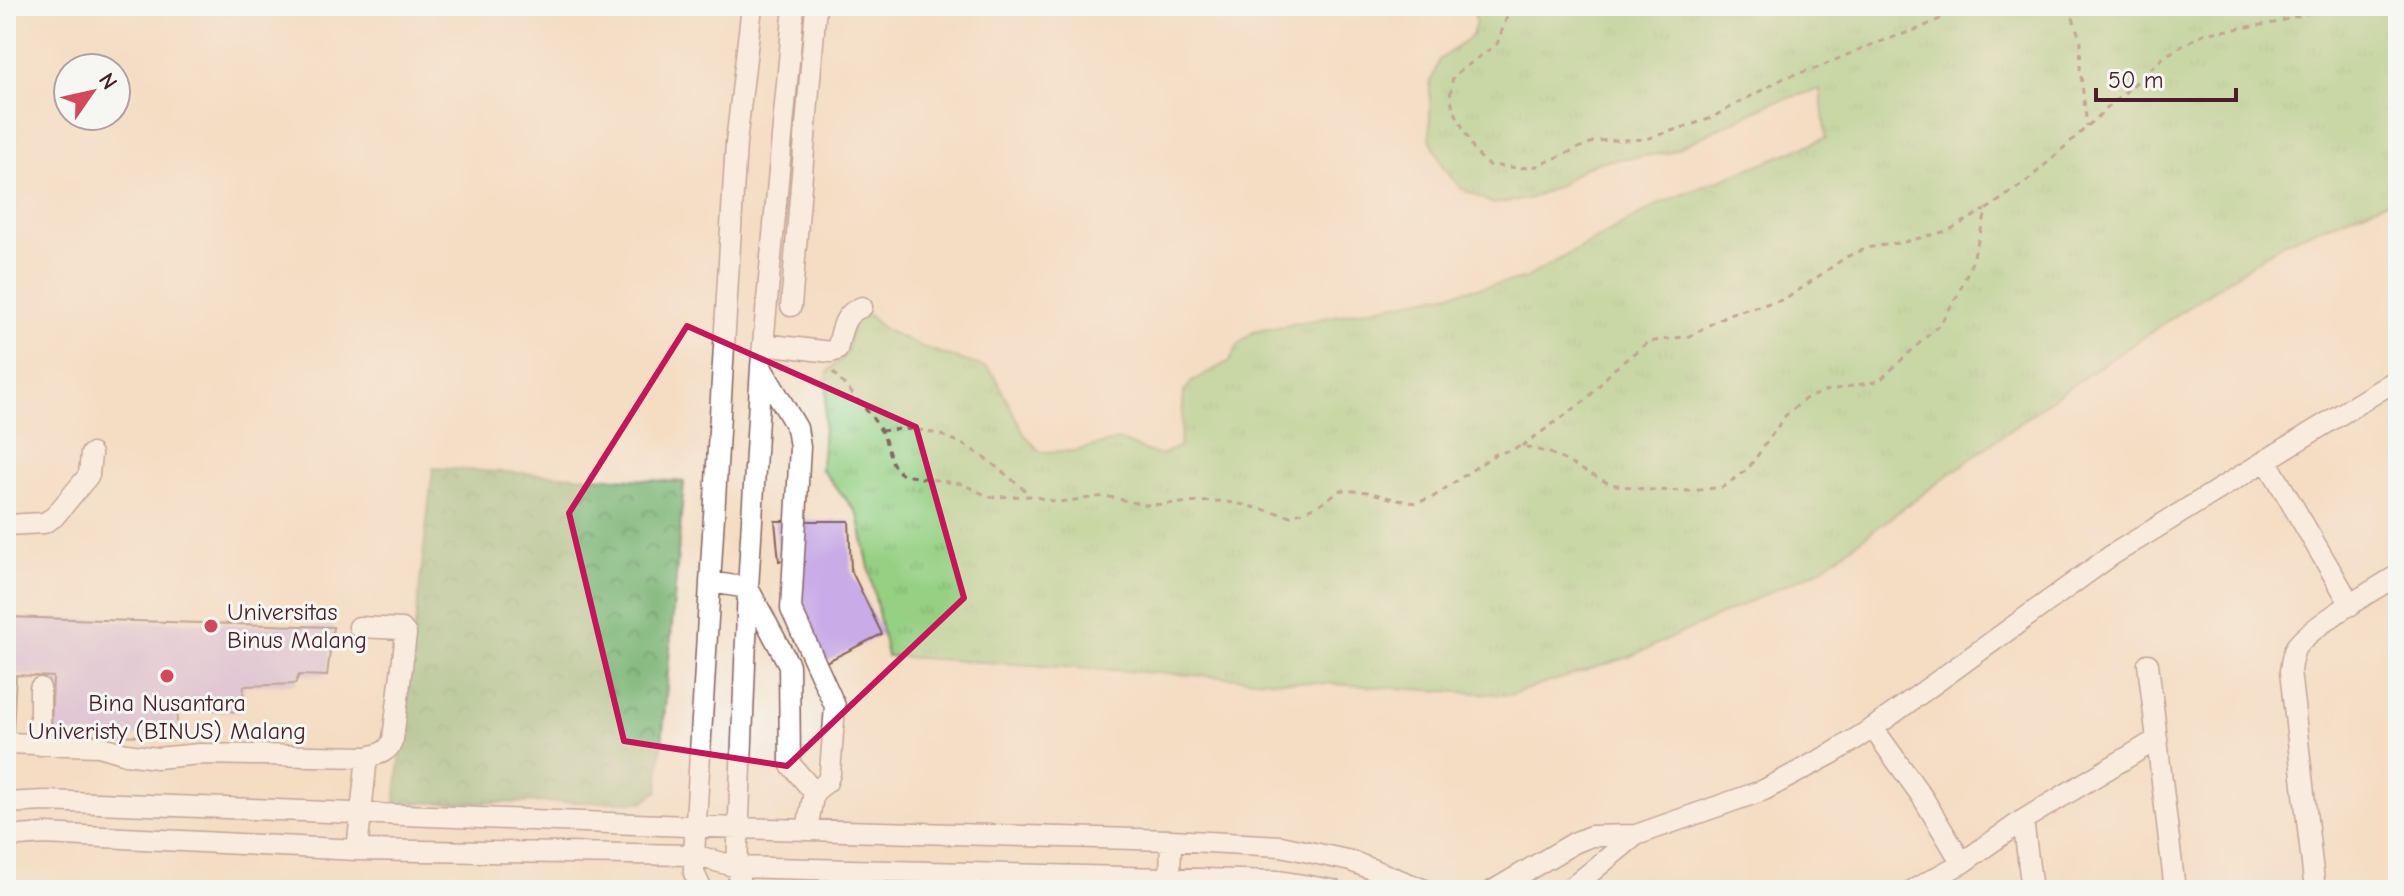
<svg xmlns="http://www.w3.org/2000/svg" width="2404" height="896" font-family="'Comic Neue',sans-serif">
	<defs>
		<pattern id="grass-tufts" width="24" height="20" patternUnits="userSpaceOnUse" patternTransform="scale(2)"><rect width="24" height="20" fill="#95d083"/><path d="M3 7l-1-3M5 7V3M7 7l1-3M15 17l-1-3M17 17v-4M19 17l1-3" fill="none" stroke="#82b271"/></pattern>
		<pattern id="forest-crowns" width="20" height="18" patternUnits="userSpaceOnUse" patternTransform="scale(2)"><rect width="20" height="18" fill="#78b271"/><path d="M2 6a3 3 0 1 1 6 0M12 15a3 3 0 1 1 6 0" fill="none" stroke="#64905d"/></pattern>
	</defs>
	<rect width="100%" height="100%" fill="#f6f6f2"/>
	<filter id="ink" filterUnits="userSpaceOnUse"><feTurbulence type="fractalNoise" baseFrequency=".0125" numOctaves="2"/><feDisplacementMap in="SourceGraphic" scale="16" xChannelSelector="R" yChannelSelector="G"/><feConvolveMatrix kernelMatrix="1 2 1 2 8 2 1 2 1" color-interpolation-filters="sRGB"/></filter>
	<filter id="wash" filterUnits="userSpaceOnUse"><feTurbulence type="fractalNoise" baseFrequency=".006" numOctaves="4" result="noise"/><feDisplacementMap in="SourceGraphic" scale="32" xChannelSelector="R" yChannelSelector="G"/><feGaussianBlur stdDeviation="1.8" result="paint"/><feColorMatrix in="noise" values="0 0 0 0 0 0 0 0 0 0 0 0 0 0 0 0 0 1.4 0 .05"/><feComposite in="paint" operator="in"/></filter>
	<g filter="url(#wash)">
		<rect width="100%" height="100%" fill="#f4ddc3"/>
		<!-- grass -->
		<path fill="url(#grass-tufts)" stroke="#707857" stroke-width="2" d="M 1473,6 L 2398,6 L 2398,197 L 2285,242 L 2056,396 L 1821,569 L 1629,657 L 1509,695 L 887,656 L 858,514 L 821,469 L 828,371 L 846,355 L 854,318 L 868,315 L 885,330 L 922,347 L 987,368 L 995,377 L 1024,434 L 1040,452 L 1074,451 L 1118,440 L 1160,456 L 1180,446 L 1184,391 L 1194,380 L 1230,361 L 1237,346 L 1253,332 L 1524,279 L 1661,203 L 1826,138 L 1820,89 L 1769,104 L 1668,153 L 1602,161 L 1583,168 L 1559,186 L 1528,199 L 1493,204 L 1462,189 L 1444,169 L 1430,138 L 1430,85 L 1439,60 L 1472,36 L 1476,22 Z"/>
		<!-- forest -->
		<path fill="url(#forest-crowns)" stroke="#61684e" stroke-width="2" d="M 433,468 L 684,482 L 658,791 L 643,802 L 395,803 Z"/>
		<g id="blocks">
			<!-- building -->
			<path fill="#c9ace7" d="M 775,521 L 849,521 L 851,570 L 882,634 L 822,664 L 788,597 L 784,560 L 779,561 Z
				M 6,617 L 333,627 L 327,676 L 299,675 L 295,684 L 244,686 L 242,712 L 178,708 L 175,737 L 51,733 L 53,677 L 16,675 L 13,732 L 6,732 Z"/>
		</g>
	</g>
	<g filter="url(#ink)">
		<use href="#blocks" fill-opacity="0" stroke="#866260" stroke-width="2"/>
		<g fill="none" stroke-linecap="round" stroke-linejoin="round">
			<defs>
				<path id="minor" d="M 791,306 L 816,6
					M 763,344 L 831,352 L 837,350 C 842,331 842,314 862,307
					M 761,367 L 797,428 L 800,447 L 791,609 L 835,706 L 830,773 L 827,782 L 814,792 L 807,829
					M 2266,460 L 2351,605
					M 6,525 L 44,523 L 54,517 L 89,475 L 91,454
					M 710,582 L 748,588 L 789,665 L 790,764 L 814,792
					M 359,627 L 402,629 L 406,634 L 393,739 C 389,752 380,754 367,757
					M 2148,664 L 2175,890
					M 40,688 L 40,745
					M 1873,728 L 1923,798 L 1962,863
					M 6,743 L 99,746 L 126,754 L 157,758 L 200,754 L 367,757 L 357,850
					M 6,803 L 45,801 L 739,828 L 1171,840 L 1281,846 L 1351,861 L 1425,890
					M 2023,820 L 2032,890
					M 6,837 L 45,834 L 357,850 L 694,855 L 737,867 L 1279,881 L 1333,890
					M 1170,880 L 1171,840
					M 702,890 L 694,873 L 694,855 L 736,143 L 752,6
					M 741,890 L 737,867 L 748,588 L 761,367 L 794,6
					M 1494,890 L 1574,843 L 1591,836 L 1636,835 L 1764,790 L 1833,753 L 1873,728 L 2112,555 L 2398,379
					M 1569,890 L 1636,835
					M 1913,890 L 1962,863 L 2023,820 L 2156,740
					M 2315,890 L 2290,671 C 2291,663 2292,654 2296,647 C 2312,625 2374,590 2398,575"/>
			</defs>
			<!-- minor casing -->
			<use href="#minor" stroke="#866260" stroke-width="23"/>
			<!-- path -->
			<path stroke="#866260" stroke-width="3" stroke-dasharray="6 6" stroke-linecap="butt" d="M 1511,6 L 1497,44 L 1453,76 L 1450,97 L 1454,110 L 1475,152 L 1488,165 L 1520,168 L 1537,166 L 1595,141 L 1646,139 L 1709,119 L 1786,77 L 1817,68 L 1865,47 L 1918,29 L 1942,18 L 1956,6
				M 2069,6 L 2081,42 L 2080,67 L 2087,126
				M 833,372 C 849,391 869,410 881,431 C 890,446 887,464 903,475 L 962,484 L 990,497 L 1031,496 L 1058,502 L 1105,496 L 1145,505 L 1219,501 L 1240,504 L 1291,516 L 1317,506 L 1341,490 L 1368,492 L 1397,500 L 1416,503 L 1433,497 L 1494,455 L 1522,446 L 1550,453 L 1610,484 L 1650,490 L 1690,491 L 1723,487 L 1748,469 L 1785,416 L 1805,399 L 1826,391 L 1879,381 L 1940,324 L 1958,295 L 1972,262 L 1987,209 L 2026,182 L 2165,56 L 2203,34 L 2274,23 L 2331,6
				M 881,431 C 946,421 983,455 1029,494
				M 1522,446 L 1586,400 L 1613,370 L 1648,342 L 1690,336 L 1728,314 L 1786,299 L 1846,257 L 1866,248 L 1904,242 L 1947,231 L 1985,210"/>
			<!-- minor -->
			<use href="#minor" stroke="#fff" stroke-width="20"/>
		</g>
	</g>
	<!-- marked area -->
	<path d="M0 0H2404V896H0ZM 687,326 L 916,427 L 964,598 L 787,766 L 624,741 L 569,513 Z" fill="#f4ddc3" fill-opacity=".55" fill-rule="evenodd"/>
	<path fill="none" stroke="#c2185b" stroke-width="6" stroke-linejoin="round" d="M 687,326 L 916,427 L 964,598 L 787,766 L 624,741 L 569,513 Z"/>
	<!-- markers -->
	<g fill="#d1495b" stroke="#f6f6f2" stroke-width="3">
		<circle cx="211" cy="626" r="8"/>
		<circle cx="167" cy="676" r="8"/>
	</g>
	<g text-anchor="middle" stroke-width="6" stroke-linejoin="round" paint-order="stroke">
		<!-- poi labels -->
		<g font-size="24" fill="#4a1f2b" stroke="#f6f6f2" text-anchor="start">
			<text x="227" y="620">Universitas<tspan x="227" dy="28">Binus Malang</tspan></text>
			<text x="167" y="711" text-anchor="middle">Bina Nusantara<tspan x="167" dy="28">Univeristy (BINUS) Malang</tspan></text>
		</g>
	</g>
	<!-- margin -->
	<rect width="2404" height="896" fill="none" stroke="#f6f6f2" stroke-width="32"/>
	<!-- north arrow -->
	<g transform="translate(92 92) rotate(56)"><circle r="38" fill="#f6f6f2" stroke="#b1a0a2" stroke-width="2"/>
	<path d="M0-6L14 30L0 20L-14 30Z" fill="#d1495b"/>
	<text y="-12" font-size="22" font-weight="bold" text-anchor="middle" fill="#4a1f2b">N</text>
	</g>
	<!-- scale -->
	<path d="M2096 88v12h140v-12" fill="none" stroke="#4a1f2b" stroke-width="4"/>
	<text x="2108" y="88" font-size="24" fill="#4a1f2b" stroke="#f6f6f2" stroke-width="6" paint-order="stroke">50 m</text>
</svg>
